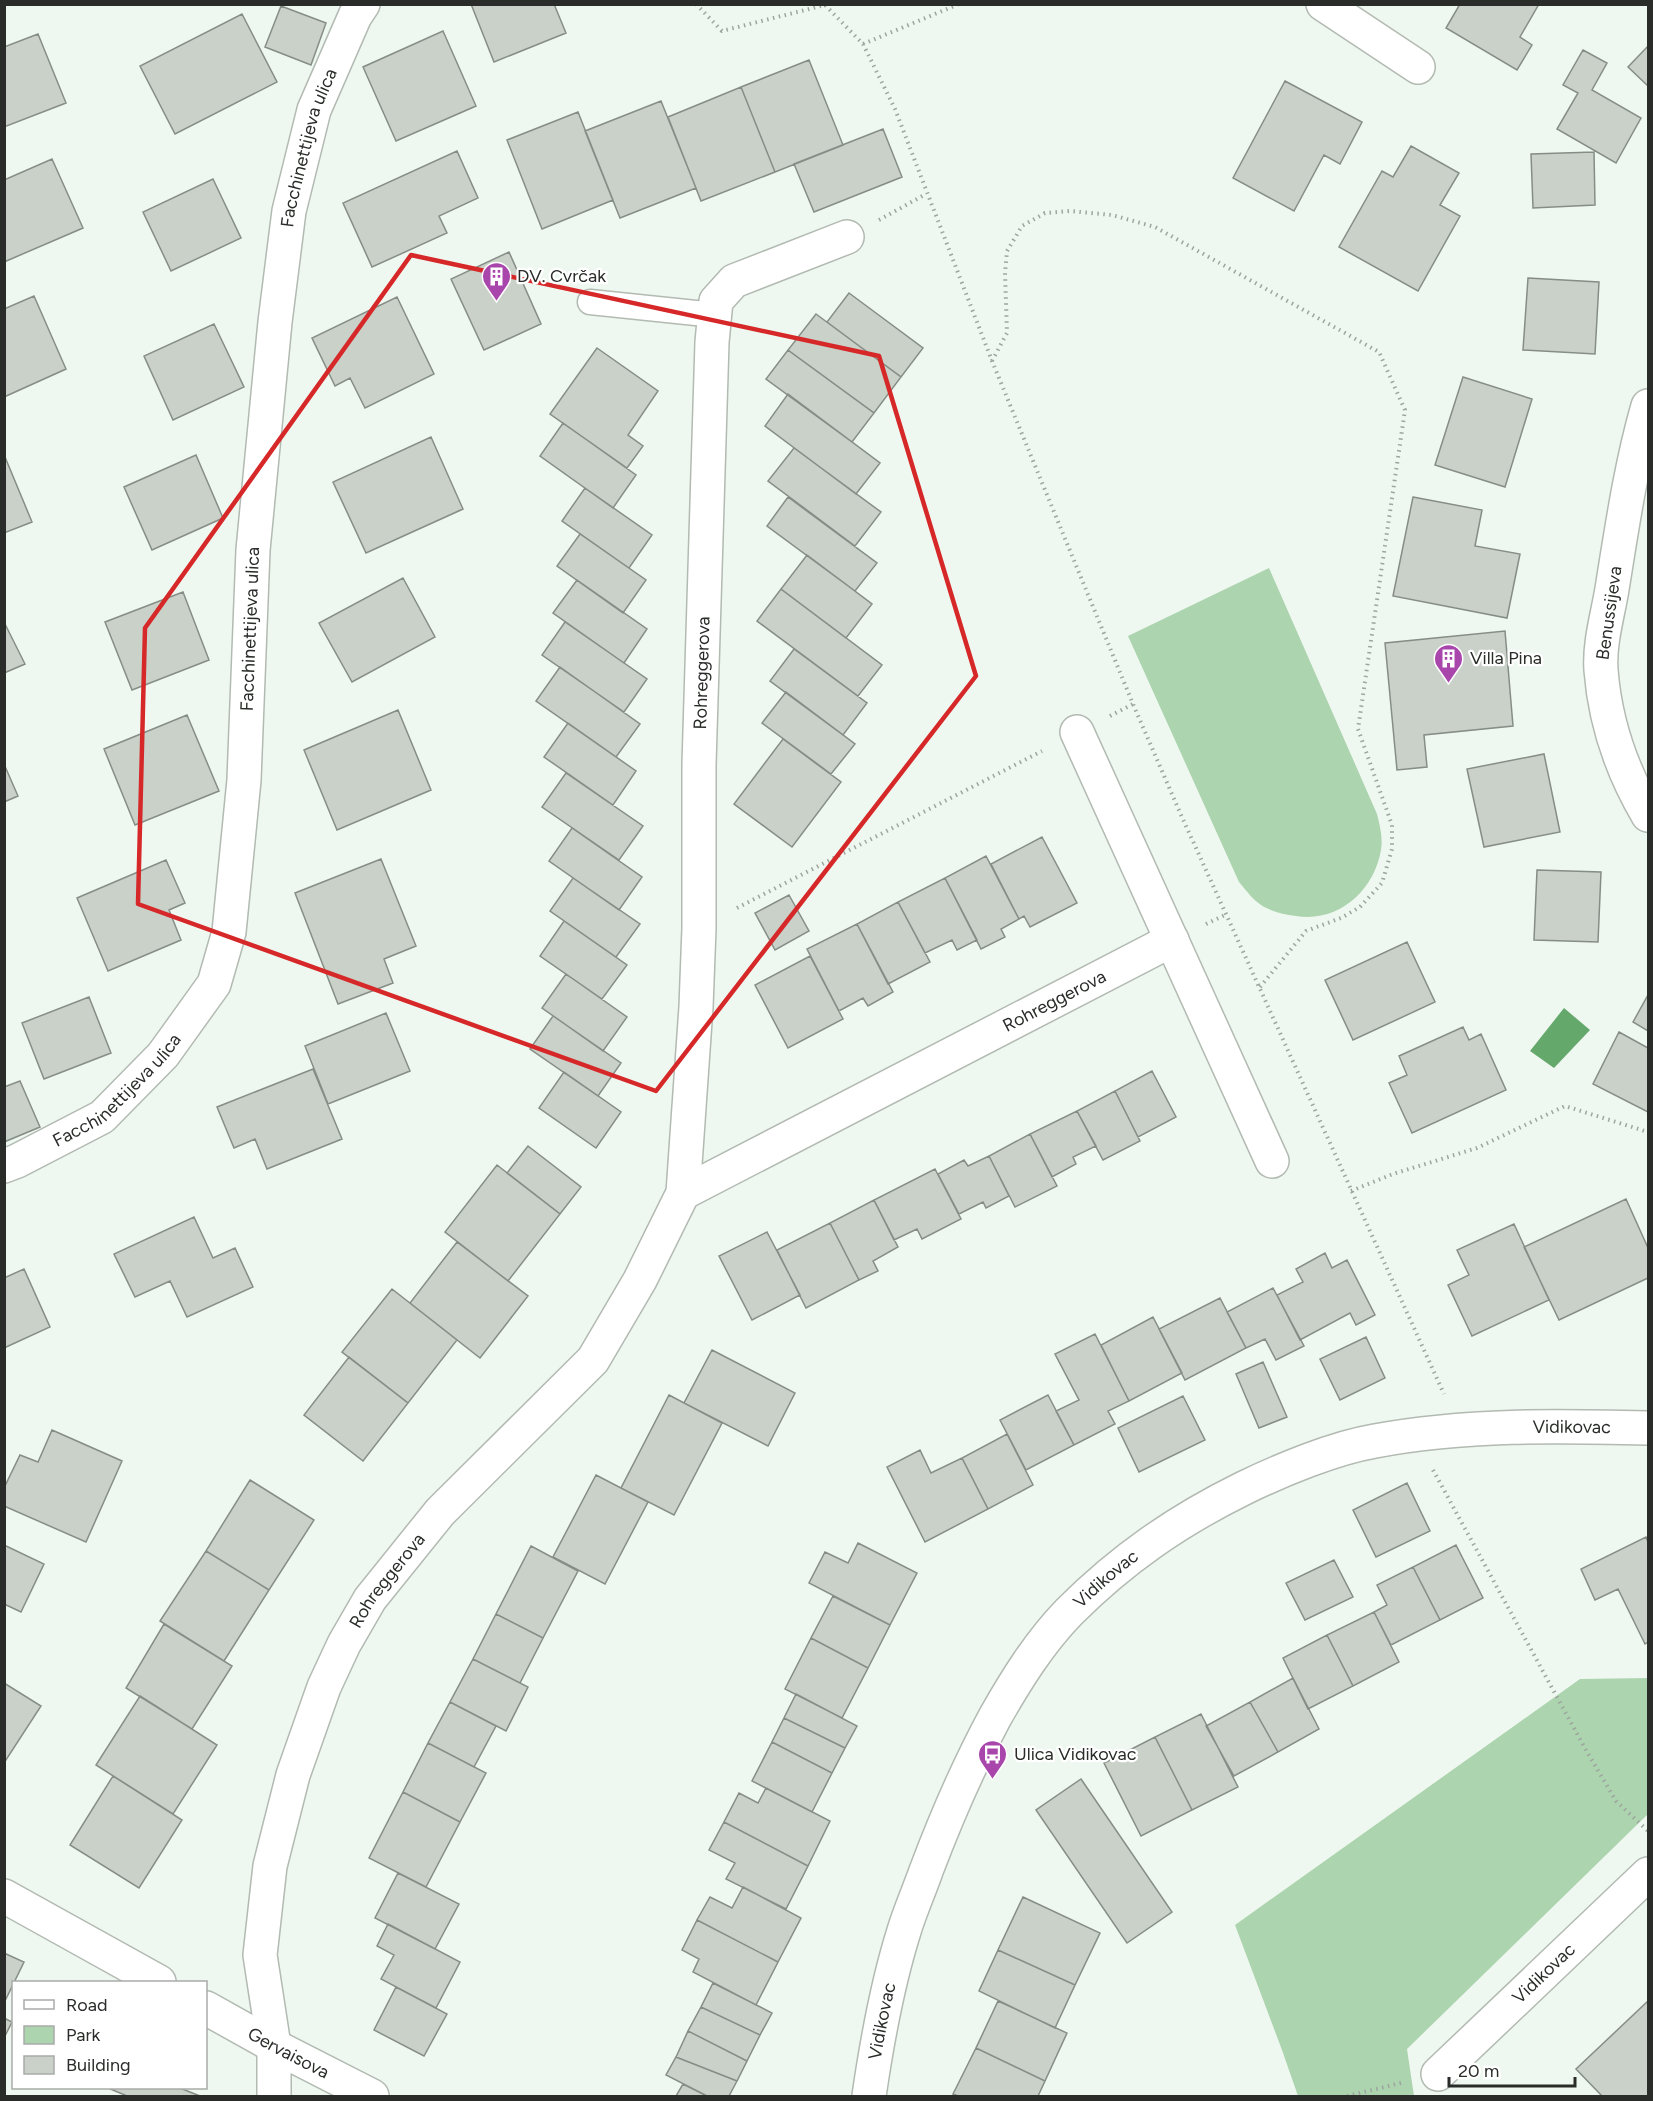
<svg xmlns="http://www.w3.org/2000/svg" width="1653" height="2101" font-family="Figtree,sans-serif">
	<rect width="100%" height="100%" fill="#eff8f0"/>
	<!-- green -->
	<path fill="#acd4ae" d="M 1269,568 L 1377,814 C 1380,826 1383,838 1381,850 C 1374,891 1338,923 1296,916 C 1283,914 1272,912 1261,905 C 1252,899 1246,890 1239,882 L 1128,636 Z
		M 1648,1678 L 1648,1814 L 1407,2049 L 1414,2096 L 1298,2096 L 1282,2050 L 1235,1925 L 1580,1679 Z"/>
	<!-- water -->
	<path fill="#65a86c" d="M 1564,1008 L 1590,1030 L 1554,1068 L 1530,1051 Z"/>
	<!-- building -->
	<path fill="#c9d1c9" stroke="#868d86" stroke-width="1.5" d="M 471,4 L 554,4 L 566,33 L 494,62 Z
		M 1460,4 L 1539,4 L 1520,37 L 1532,45 L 1517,70 L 1446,28 Z
		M 281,6 L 326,23 L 311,65 L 265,47 Z
		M 242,14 L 277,82 L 175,134 L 140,66 Z
		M 443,31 L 476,106 L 396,141 L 363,67 Z
		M 38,34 L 66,103 L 4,127 L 4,47 Z
		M 1648,46 L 1648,86 L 1628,67 Z
		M 1583,50 L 1607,63 L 1592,90 L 1641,118 L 1616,163 L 1557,129 L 1578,93 L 1563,85 Z
		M 809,60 L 843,145 L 775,172 L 741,87 Z
		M 1285,81 L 1362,122 L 1340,164 L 1324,155 L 1294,211 L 1233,178 Z
		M 741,87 L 775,172 L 701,201 L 668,117 Z
		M 661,101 L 696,188 L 620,218 L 585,131 Z
		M 578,112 L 613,200 L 542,229 L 507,140 Z
		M 883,129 L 902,177 L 814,212 L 794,164 Z
		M 1411,146 L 1459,173 L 1440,205 L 1460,216 L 1418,291 L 1339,247 L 1382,171 L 1393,177 Z
		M 457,151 L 478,198 L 439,216 L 447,233 L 372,267 L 343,203 Z
		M 1594,152 L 1595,205 L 1533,208 L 1531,154 Z
		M 52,159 L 83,228 L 4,262 L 4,180 Z
		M 213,179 L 241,238 L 171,271 L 143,212 Z
		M 509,252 L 541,324 L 484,350 L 451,279 Z
		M 1528,278 L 1599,282 L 1595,354 L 1523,350 Z
		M 849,293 L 923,348 L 901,377 L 827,322 Z
		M 34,296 L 66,369 L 4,397 L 4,309 Z
		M 397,297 L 434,374 L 365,408 L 350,378 L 335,386 L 312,338 Z
		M 816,314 L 901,377 L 874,413 L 788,350 Z
		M 214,324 L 244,387 L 173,420 L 144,356 Z
		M 597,348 L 658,391 L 628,435 L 643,446 L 627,468 L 550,414 Z
		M 788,350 L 874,413 L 852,442 L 766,379 Z
		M 1463,377 L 1532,399 L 1505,487 L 1435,465 Z
		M 788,394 L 880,463 L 856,494 L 765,426 Z
		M 563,423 L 636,475 L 613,508 L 540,456 Z
		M 431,437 L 463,509 L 366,553 L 333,482 Z
		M 794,448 L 881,512 L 855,546 L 768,481 Z
		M 196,455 L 223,518 L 152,550 L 124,487 Z
		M 5,457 L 32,522 L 4,533 L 4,457 Z
		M 585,488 L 652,535 L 629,568 L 562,521 Z
		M 788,497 L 877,563 L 855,591 L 767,526 Z
		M 1413,497 L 1482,510 L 1475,546 L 1520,554 L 1507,618 L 1393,596 Z
		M 580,534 L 646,580 L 623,613 L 557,566 Z
		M 807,555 L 872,604 L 846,638 L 781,589 Z
		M 403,578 L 435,637 L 352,682 L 319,623 Z
		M 577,580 L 647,629 L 624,663 L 553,613 Z
		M 781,589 L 882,665 L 858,696 L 757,621 Z
		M 183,592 L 209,660 L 132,690 L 105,622 Z
		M 4,622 L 25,664 L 4,673 Z
		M 565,622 L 647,679 L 624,712 L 542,655 Z
		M 1505,631 L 1513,726 L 1424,735 L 1427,767 L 1397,770 L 1385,643 Z
		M 794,649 L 867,703 L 843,735 L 770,681 Z
		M 560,667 L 640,724 L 616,757 L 536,701 Z
		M 786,692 L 855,744 L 831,774 L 762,723 Z
		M 398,710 L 431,790 L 337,830 L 304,750 Z
		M 187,715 L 219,791 L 135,825 L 104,749 Z
		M 568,723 L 636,771 L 613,805 L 544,757 Z
		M 783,739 L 841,782 L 792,847 L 734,804 Z
		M 1544,754 L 1560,832 L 1484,847 L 1467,769 Z
		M 4,764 L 18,796 L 4,802 Z
		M 566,773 L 643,826 L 619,860 L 542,807 Z
		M 572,828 L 642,877 L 619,910 L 549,861 Z
		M 1042,837 L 1077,903 L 1030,927 L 1024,916 L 1019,919 L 991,864 Z
		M 986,856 L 1019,919 L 1001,929 L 1005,937 L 981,949 L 945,878 Z
		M 381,859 L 416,946 L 384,959 L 393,983 L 338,1004 L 295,893 Z
		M 166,860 L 185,903 L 169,910 L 181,940 L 108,971 L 77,898 Z
		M 1537,870 L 1601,872 L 1598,942 L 1534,940 Z
		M 573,878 L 640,924 L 616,957 L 550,911 Z
		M 945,878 L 977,940 L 957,950 L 952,940 L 925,953 L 898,902 Z
		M 789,895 L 809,931 L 775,950 L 755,913 Z
		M 898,902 L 930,962 L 888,984 L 857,924 Z
		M 564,921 L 627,965 L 602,999 L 540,956 Z
		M 857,924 L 893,992 L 868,1006 L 863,998 L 839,1011 L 807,949 Z
		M 1407,942 L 1435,1002 L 1353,1040 L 1325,980 Z
		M 810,956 L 843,1019 L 788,1048 L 755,985 Z
		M 566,974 L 627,1017 L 603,1051 L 542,1008 Z
		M 1648,995 L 1648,1031 L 1633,1022 Z
		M 89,997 L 111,1053 L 44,1079 L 22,1023 Z
		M 386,1013 L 410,1071 L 328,1104 L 305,1046 Z
		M 553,1016 L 621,1063 L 598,1096 L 530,1049 Z
		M 1463,1027 L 1469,1040 L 1481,1034 L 1506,1090 L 1412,1133 L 1389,1083 L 1407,1075 L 1399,1056 Z
		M 1619,1032 L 1648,1048 L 1648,1112 L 1593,1084 Z
		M 313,1069 L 342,1139 L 267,1169 L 255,1139 L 234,1148 L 217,1107 Z
		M 1152,1071 L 1176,1117 L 1138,1137 L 1115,1091 Z
		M 564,1072 L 621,1112 L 596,1148 L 539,1108 Z
		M 20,1081 L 40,1127 L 4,1142 L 4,1087 Z
		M 1115,1091 L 1140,1141 L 1103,1160 L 1077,1111 Z
		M 1077,1111 L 1096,1146 L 1073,1157 L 1076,1164 L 1052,1177 L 1030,1134 Z
		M 1030,1134 L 1057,1186 L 1015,1207 L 989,1156 Z
		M 528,1146 L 581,1187 L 560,1214 L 507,1173 Z
		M 989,1156 L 1009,1196 L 986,1208 L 983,1202 L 959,1214 L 938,1174 L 964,1160 L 968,1166 Z
		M 497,1165 L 560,1214 L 508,1281 L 445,1232 Z
		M 935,1169 L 961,1219 L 922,1239 L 917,1229 L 894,1240 L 874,1200 Z
		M 1626,1199 L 1648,1248 L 1648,1278 L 1559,1320 L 1524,1247 Z
		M 874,1200 L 898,1247 L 873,1261 L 878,1271 L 859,1280 L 830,1223 Z
		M 194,1217 L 213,1258 L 235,1248 L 253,1287 L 187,1317 L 170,1281 L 135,1297 L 114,1254 Z
		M 830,1223 L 859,1280 L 806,1308 L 777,1250 Z
		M 1514,1224 L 1549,1300 L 1472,1336 L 1448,1285 L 1469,1275 L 1457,1250 Z
		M 767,1232 L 800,1295 L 752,1320 L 719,1256 Z
		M 457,1242 L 528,1296 L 480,1358 L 410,1303 Z
		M 1325,1253 L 1332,1268 L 1347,1260 L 1375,1315 L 1356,1325 L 1350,1313 L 1300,1340 L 1277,1295 L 1303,1282 L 1296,1269 Z
		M 24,1269 L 50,1327 L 4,1348 L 4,1278 Z
		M 1273,1288 L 1304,1346 L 1276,1360 L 1265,1339 L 1246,1348 L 1227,1312 Z
		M 392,1289 L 457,1340 L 408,1403 L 342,1352 Z
		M 1220,1298 L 1246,1348 L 1185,1380 L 1159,1329 Z
		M 1153,1317 L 1182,1373 L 1129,1401 L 1101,1345 Z
		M 1095,1334 L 1129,1401 L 1108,1411 L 1115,1424 L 1074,1445 L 1056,1411 L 1079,1400 L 1055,1354 Z
		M 1366,1337 L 1385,1378 L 1340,1400 L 1320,1359 Z
		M 712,1350 L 795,1393 L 768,1446 L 684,1403 Z
		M 349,1357 L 408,1403 L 363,1461 L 304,1415 Z
		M 1263,1362 L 1287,1417 L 1259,1428 L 1236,1374 Z
		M 669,1395 L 722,1423 L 674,1515 L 621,1488 Z
		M 1048,1395 L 1074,1445 L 1026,1470 L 1000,1420 Z
		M 1183,1396 L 1205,1440 L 1139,1472 L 1118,1428 Z
		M 52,1430 L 122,1461 L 86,1542 L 4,1506 L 4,1488 L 20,1455 L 38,1462 Z
		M 1007,1434 L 1033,1485 L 988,1509 L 962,1458 Z
		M 920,1450 L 931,1473 L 962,1458 L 988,1509 L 925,1542 L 887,1467 Z
		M 596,1475 L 648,1502 L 605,1584 L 553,1557 Z
		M 250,1480 L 314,1520 L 269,1590 L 206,1551 Z
		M 1407,1483 L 1430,1531 L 1376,1557 L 1353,1510 Z
		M 1646,1537 L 1648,1542 L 1648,1642 L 1645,1644 L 1618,1589 L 1595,1600 L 1581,1569 Z
		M 858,1543 L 917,1573 L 890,1625 L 809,1583 L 825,1552 L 848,1563 Z
		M 4,1545 L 44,1564 L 21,1612 L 4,1604 Z
		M 1456,1545 L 1483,1598 L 1440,1620 L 1413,1567 Z
		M 531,1546 L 578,1571 L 543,1638 L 496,1614 Z
		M 206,1551 L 269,1590 L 224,1661 L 160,1621 Z
		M 1334,1560 L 1353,1597 L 1305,1620 L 1286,1583 Z
		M 1413,1567 L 1440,1620 L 1391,1645 L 1374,1612 L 1387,1605 L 1377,1585 Z
		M 833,1596 L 890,1625 L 868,1668 L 811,1638 Z
		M 1374,1612 L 1399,1662 L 1353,1686 L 1327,1635 Z
		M 496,1614 L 543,1638 L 520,1683 L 473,1659 Z
		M 164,1624 L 232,1666 L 192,1729 L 126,1688 Z
		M 1327,1635 L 1353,1686 L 1308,1709 L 1283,1658 Z
		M 811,1638 L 868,1668 L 842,1718 L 785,1689 Z
		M 473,1659 L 528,1687 L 506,1731 L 450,1702 Z
		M 1293,1678 L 1319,1729 L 1278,1752 L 1250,1702 Z
		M 4,1683 L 41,1706 L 4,1763 Z
		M 796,1694 L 857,1726 L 845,1748 L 784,1718 Z
		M 140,1696 L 217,1745 L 173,1814 L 96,1765 Z
		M 450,1702 L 496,1726 L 474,1767 L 428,1743 Z
		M 1250,1702 L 1278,1752 L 1234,1776 L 1206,1726 Z
		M 1201,1714 L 1238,1787 L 1192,1810 L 1155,1737 Z
		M 784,1718 L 845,1748 L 832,1773 L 772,1742 Z
		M 1155,1737 L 1192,1810 L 1141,1836 L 1104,1763 Z
		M 772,1742 L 832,1773 L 812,1812 L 752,1781 Z
		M 428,1743 L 486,1773 L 460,1822 L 403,1792 Z
		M 113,1776 L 182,1820 L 139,1888 L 70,1845 Z
		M 1081,1779 L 1172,1912 L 1127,1943 L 1036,1810 Z
		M 766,1788 L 830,1821 L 808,1866 L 724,1822 L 739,1793 L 758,1803 Z
		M 403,1792 L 460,1822 L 426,1887 L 369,1858 Z
		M 724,1822 L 808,1866 L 786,1909 L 726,1879 L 735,1863 L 709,1850 Z
		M 398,1873 L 459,1904 L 435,1949 L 375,1918 Z
		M 743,1887 L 801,1918 L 778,1962 L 697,1920 L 710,1897 L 732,1908 Z
		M 1023,1897 L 1100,1933 L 1075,1985 L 998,1950 Z
		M 697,1920 L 778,1962 L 756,2005 L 693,1972 L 699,1959 L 682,1950 Z
		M 388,1924 L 460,1962 L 436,2008 L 381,1979 L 394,1955 L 377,1946 Z
		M 998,1950 L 1075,1985 L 1055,2028 L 979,1991 Z
		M 4,1953 L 24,1962 L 4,2003 Z
		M 713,1983 L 772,2013 L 760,2035 L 701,2007 Z
		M 396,1987 L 447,2014 L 424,2056 L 374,2030 Z
		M 998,2001 L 1067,2033 L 1045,2081 L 976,2048 Z
		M 1648,2001 L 1648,2096 L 1602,2096 L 1576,2069 Z
		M 701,2007 L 760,2035 L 747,2061 L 688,2031 Z
		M 4,2018 L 12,2022 L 4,2038 Z
		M 688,2031 L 747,2061 L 737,2081 L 676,2057 Z
		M 976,2048 L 1045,2081 L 1038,2096 L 958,2096 L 953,2094 Z
		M 676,2057 L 737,2081 L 729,2096 L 707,2096 L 666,2075 Z
		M 683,2084 L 707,2096 L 676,2096 Z
		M 108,2088 L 180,2088 L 200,2096 L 127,2096 Z"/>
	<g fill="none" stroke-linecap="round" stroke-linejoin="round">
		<defs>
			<path id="lane" d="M 590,302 L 715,315"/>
			<g id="street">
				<path d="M 1323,4 L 1418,67"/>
				<path d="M 1648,406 C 1631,465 1622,527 1612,589 C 1608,614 1599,643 1601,670 C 1605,722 1622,771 1648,815"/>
				<path d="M 1077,732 L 1272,1161"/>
				<path id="s1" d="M 4,1166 L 17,1161 L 102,1117 L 163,1055 L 214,984 L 229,932 L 244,780 L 253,550 L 275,322 L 289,211 L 314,110 L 355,16 L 363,4"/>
				<path id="s2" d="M 683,1193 L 1172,940"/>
				<path d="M 4,1896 L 159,1982"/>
				<path id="s3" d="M 206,2008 L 274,2046 L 372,2096"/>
				<path id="s4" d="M 1438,2074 L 1648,1874"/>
				<path id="s5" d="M 274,2096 L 274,2046 L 260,1955 L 270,1866 L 293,1775 L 324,1687 L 344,1644 L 370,1599 L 440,1512 L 593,1360 L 640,1280 L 683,1193 L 696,1007 L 699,928 L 699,764 L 712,342 L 716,301 L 734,281 L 847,237"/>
				<path id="s6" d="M 869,2096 C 877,2041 887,1985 904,1931 C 910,1911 919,1891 926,1871 C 946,1818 968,1767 995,1717 C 1016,1680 1039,1643 1069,1612 C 1122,1559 1177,1521 1244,1488 C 1281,1470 1334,1448 1375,1441 C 1466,1424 1557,1426 1648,1428"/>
			</g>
		</defs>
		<!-- lane casing -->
		<use href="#lane" stroke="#b2bab2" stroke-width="27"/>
		<!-- street casing -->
		<use href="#street" stroke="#b2bab2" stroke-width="36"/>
		<!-- path -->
		<path stroke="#9ea59f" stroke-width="4" stroke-dasharray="1.5 4.5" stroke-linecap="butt" d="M 696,4 L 722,31 L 825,5 L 863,44 L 895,109 L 992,361 L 1133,704 L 1181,815 L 1444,1394
			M 863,44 L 959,4
			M 879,220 L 926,194
			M 992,361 L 1007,333 L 1005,273 L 1007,251 L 1022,226 L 1045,213 L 1070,211 L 1112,215 L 1155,227 L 1379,352 L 1405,410 L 1358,729 L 1392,825 L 1392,849 L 1382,883 L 1360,907 L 1341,918 L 1306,931 L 1260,987
			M 1110,716 L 1133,704
			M 737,908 L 1042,751
			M 1206,924 L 1227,914
			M 1351,1191 L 1393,1174 L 1477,1148 L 1565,1106 L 1648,1132
			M 1433,1470 L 1587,1752 L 1616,1801 L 1648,1831
			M 1347,2096 L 1401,2083"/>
		<!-- lane -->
		<use href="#lane" stroke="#fff" stroke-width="24"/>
		<!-- street -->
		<use href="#street" stroke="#fff" stroke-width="33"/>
	</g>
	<!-- marked area -->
	<path fill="none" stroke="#d62828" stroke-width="4.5" stroke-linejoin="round" d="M 411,255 L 879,356 L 976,676 L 656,1091 L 138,904 L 145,628 Z"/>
	<!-- icons -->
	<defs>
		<symbol id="building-pin" viewBox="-11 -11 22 30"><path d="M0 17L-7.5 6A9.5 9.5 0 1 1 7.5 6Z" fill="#a946ac" stroke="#fff"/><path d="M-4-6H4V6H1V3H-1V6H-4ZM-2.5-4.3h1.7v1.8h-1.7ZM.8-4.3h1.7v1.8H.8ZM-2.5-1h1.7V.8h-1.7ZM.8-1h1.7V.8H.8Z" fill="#fff"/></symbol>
		<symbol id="bus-pin" viewBox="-11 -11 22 30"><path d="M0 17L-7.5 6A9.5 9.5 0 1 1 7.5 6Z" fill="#a946ac" stroke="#fff"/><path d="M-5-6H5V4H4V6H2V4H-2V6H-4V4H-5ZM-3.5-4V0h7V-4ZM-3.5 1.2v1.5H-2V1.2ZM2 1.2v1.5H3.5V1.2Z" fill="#fff"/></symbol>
	</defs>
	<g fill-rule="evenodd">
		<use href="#building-pin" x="480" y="260" width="33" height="45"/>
		<use href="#building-pin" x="1432" y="642" width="33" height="45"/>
		<use href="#bus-pin" x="976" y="1738" width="33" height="45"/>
	</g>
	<g text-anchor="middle" stroke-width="4.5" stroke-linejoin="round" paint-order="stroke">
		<!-- street labels -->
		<g font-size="18" fill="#292c29" stroke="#fff">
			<text dy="6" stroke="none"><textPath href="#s1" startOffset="1128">Facchinettijeva ulica</textPath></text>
			<text transform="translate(1609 613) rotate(-82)" y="6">Benussijeva</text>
			<text dy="6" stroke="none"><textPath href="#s1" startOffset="642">Facchinettijeva ulica</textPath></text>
			<text dy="6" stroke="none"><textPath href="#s5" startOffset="1556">Rohreggerova</textPath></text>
			<text dy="6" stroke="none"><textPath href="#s2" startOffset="418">Rohreggerova</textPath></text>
			<text dy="6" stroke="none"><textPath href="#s1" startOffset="138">Facchinettijeva ulica</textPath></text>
			<text dy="6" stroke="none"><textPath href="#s6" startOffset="1083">Vidikovac</textPath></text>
			<text dy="6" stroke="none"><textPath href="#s6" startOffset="580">Vidikovac</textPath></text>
			<text dy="6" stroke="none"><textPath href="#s5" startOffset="543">Rohreggerova</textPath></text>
			<text dy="6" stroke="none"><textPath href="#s4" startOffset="146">Vidikovac</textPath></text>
			<text dy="6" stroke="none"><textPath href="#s6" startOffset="76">Vidikovac</textPath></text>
			<text dy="6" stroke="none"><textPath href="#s3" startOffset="94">Gervaisova</textPath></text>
		</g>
		<!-- poi labels -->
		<g font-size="18" fill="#292c29" stroke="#fff" text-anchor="start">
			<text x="517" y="282">DV. Cvrčak</text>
			<text x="1470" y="664">Villa Pina</text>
			<text x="1014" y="1760">Ulica Vidikovac</text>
		</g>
	</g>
	<!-- border -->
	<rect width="1653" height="2101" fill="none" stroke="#292c29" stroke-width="12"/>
	<!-- legend -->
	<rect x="12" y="1981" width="195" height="108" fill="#ffffff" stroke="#a9aba9" stroke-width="1.5"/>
	<rect x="24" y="2000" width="30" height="9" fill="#ffffff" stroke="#a9aba9" stroke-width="1.5"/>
	<text x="66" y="2011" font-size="18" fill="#292c29">Road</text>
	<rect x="24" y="2026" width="30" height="18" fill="#acd4ae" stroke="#a9aba9" stroke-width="1.5"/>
	<text x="66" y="2041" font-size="18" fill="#292c29">Park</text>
	<rect x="24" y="2056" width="30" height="18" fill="#c9d1c9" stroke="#a9aba9" stroke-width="1.5"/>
	<text x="66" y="2071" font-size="18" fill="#292c29">Building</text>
	<!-- scale -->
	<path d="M1449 2077v9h126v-9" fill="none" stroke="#292c29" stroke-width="3"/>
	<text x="1458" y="2077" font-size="18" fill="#292c29" stroke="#ffffff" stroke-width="4.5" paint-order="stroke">20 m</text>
</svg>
